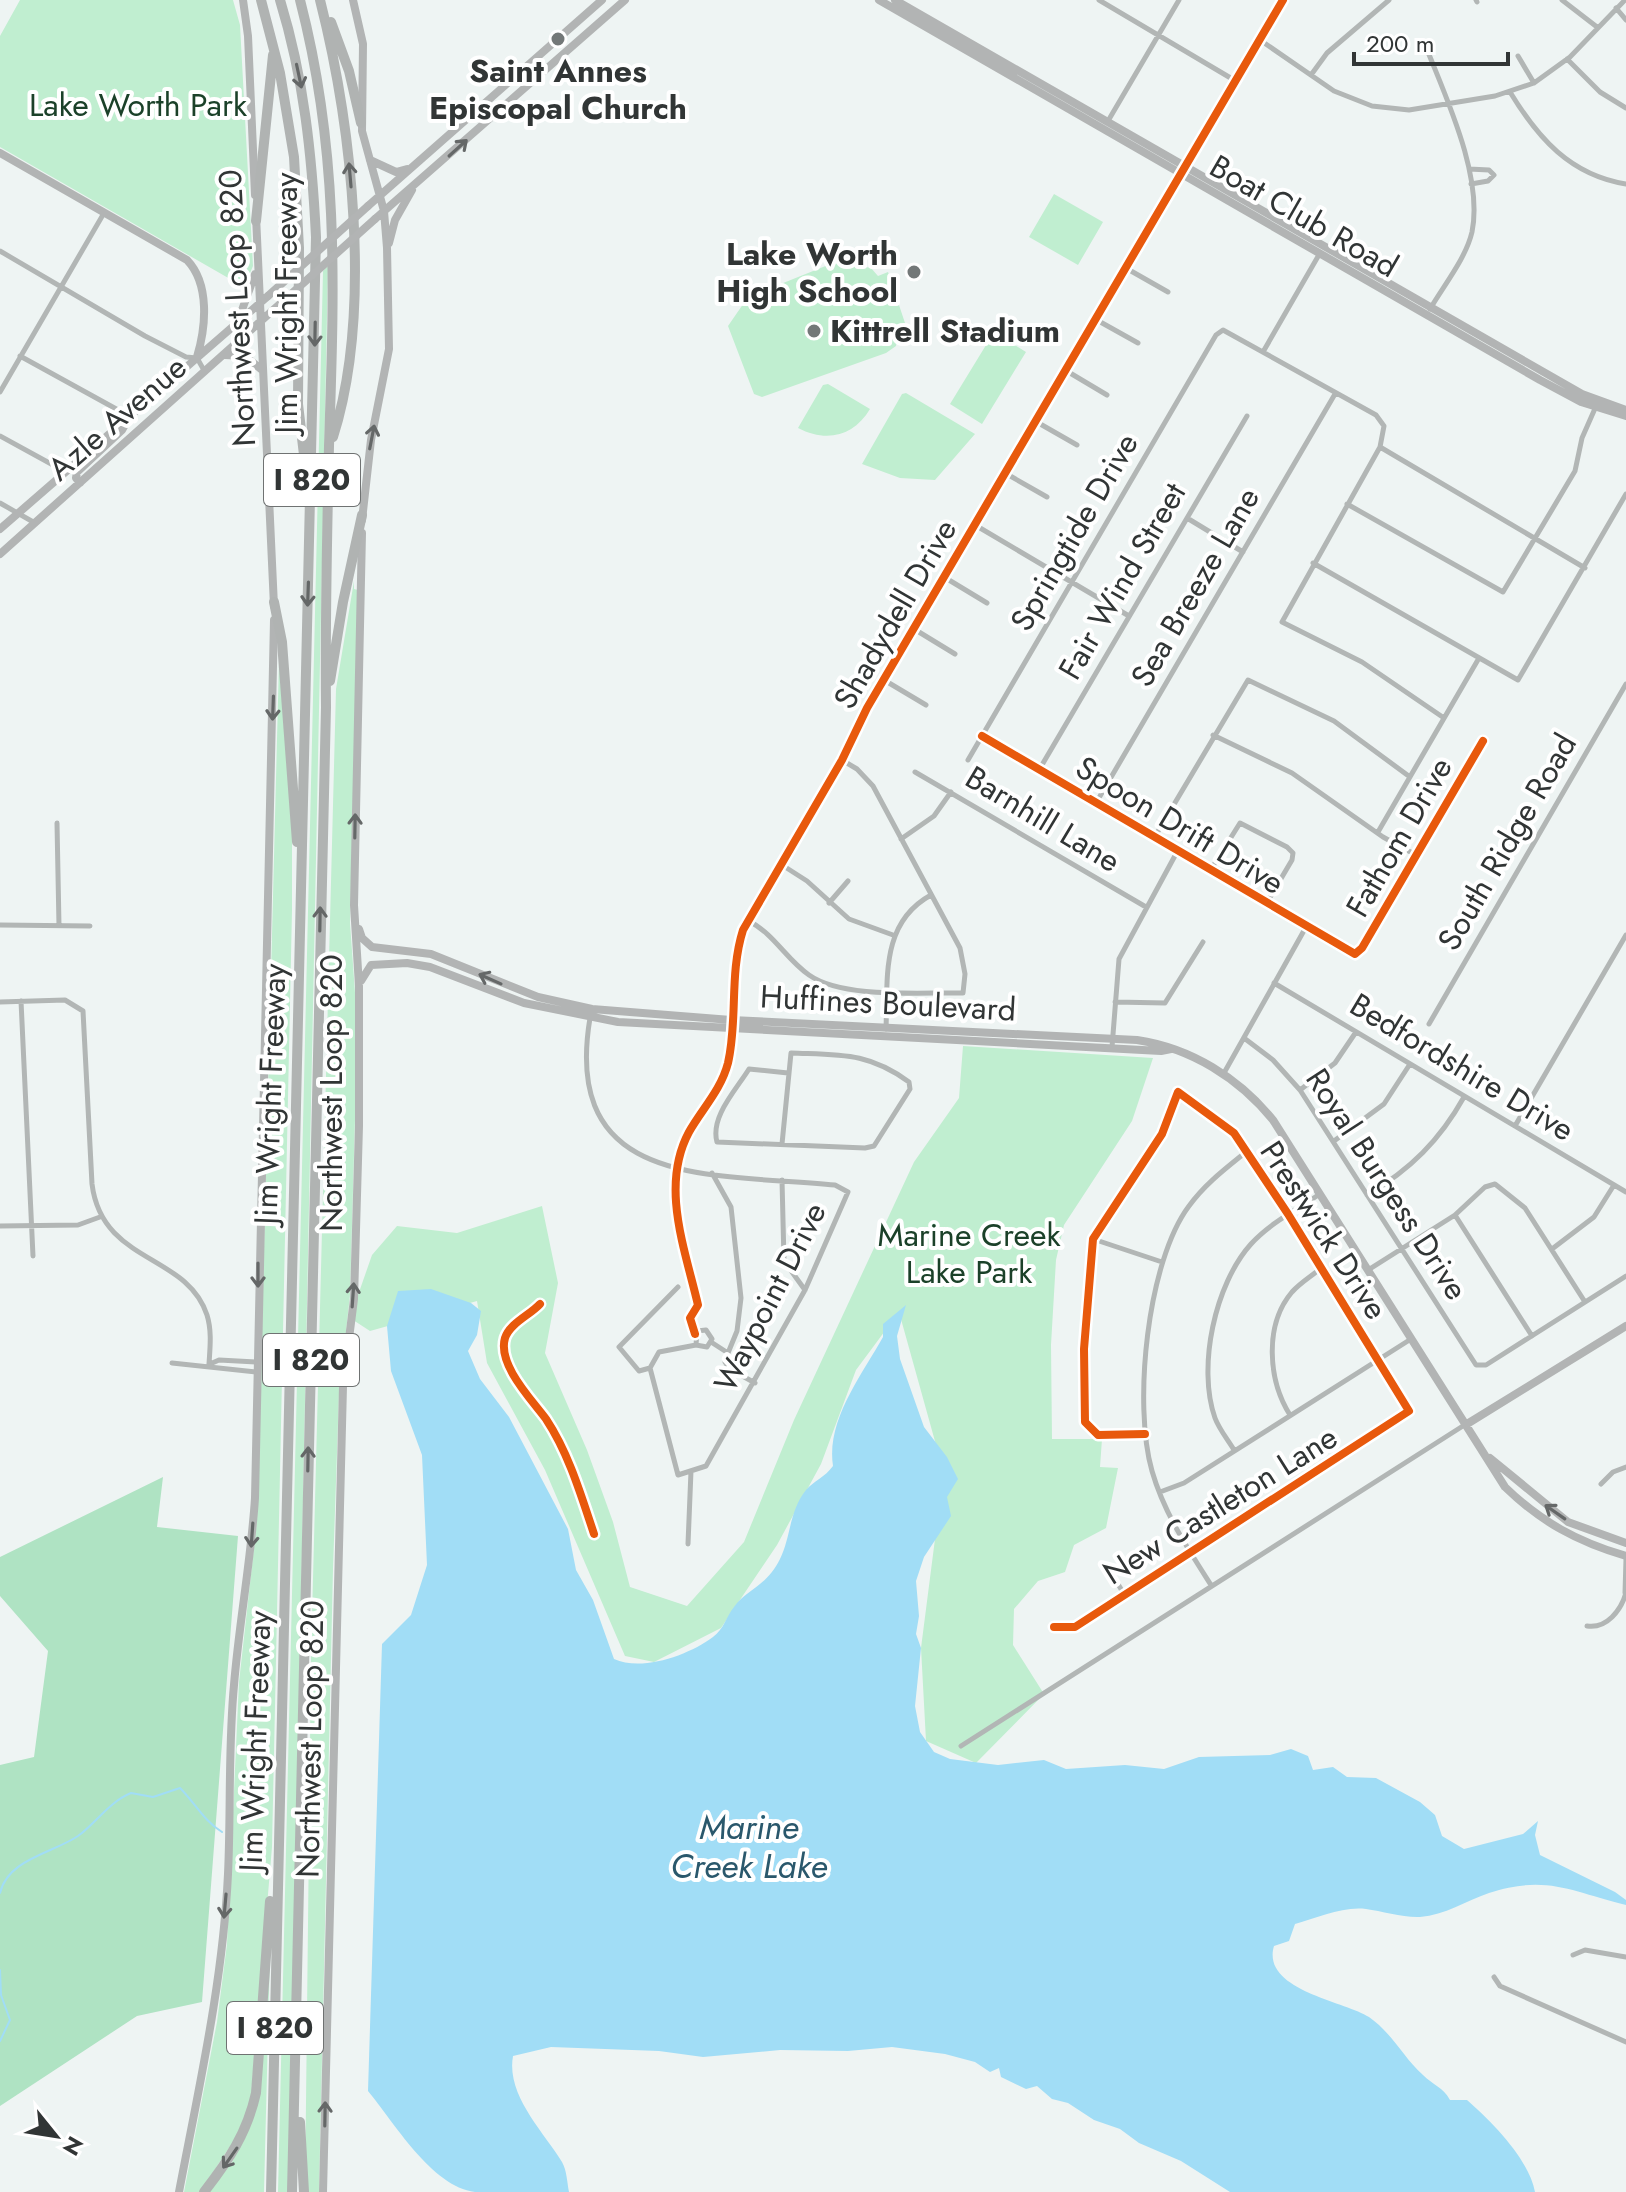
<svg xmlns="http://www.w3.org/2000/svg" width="1626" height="2192" font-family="Jost,sans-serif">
	<rect width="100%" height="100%" fill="#eef4f3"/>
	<!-- green -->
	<path fill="#c0eed0" d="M 20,0 L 233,0 L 240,25 L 253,266 L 244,287 L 0,147 L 0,36 Z
		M 1054,194 L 1103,222 L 1078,265 L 1029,237 Z
		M 838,261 L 871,268 L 878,276 L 888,272 L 906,326 L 899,328 L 896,346 L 886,353 L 762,397 L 754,394 L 728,326 L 748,297 Z
		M 328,266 L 289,2192 L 278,2192 L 323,271 Z
		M 994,332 L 1026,352 L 982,424 L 950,404 Z
		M 828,384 L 870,409 C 854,436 827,443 798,428 L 823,385 Z
		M 906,393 L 975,434 L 935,480 L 900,478 L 862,464 L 902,394 Z
		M 354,581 L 354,589 L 358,590 L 350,923 L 357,1020 L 355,1120 L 350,1295 L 339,1394 L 333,1569 L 319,2192 L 305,2192 L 311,1656 L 336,689 Z
		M 279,661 L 292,832 L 292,910 L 272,1847 L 250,2107 L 244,2125 L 200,2192 L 184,2192 L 217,2022 L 227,1944 L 239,1682 L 257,1521 Z
		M 963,1046 L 1153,1058 L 1132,1121 L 1064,1225 L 1056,1260 L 1051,1345 L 1052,1439 L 1102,1439 L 1100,1467 L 1118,1468 L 1106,1528 L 1074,1545 L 1065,1572 L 1038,1581 L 1014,1609 L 1013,1645 L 1044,1694 L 976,1763 L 926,1741 L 921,1648 L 935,1539 L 948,1488 L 899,1312 L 856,1370 L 821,1464 L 777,1545 L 721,1628 L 654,1662 L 625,1656 L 545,1470 L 487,1363 L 477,1301 L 370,1331 L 350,1318 L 372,1255 L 397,1226 L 457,1233 L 542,1206 L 558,1283 L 545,1353 L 587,1450 L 613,1522 L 630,1587 L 687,1606 L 744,1542 L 794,1420 L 914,1162 L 959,1098 Z
		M 270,1953 L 264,2192 L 208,2192 L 231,2164 L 245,2138 Z"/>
	<!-- forest -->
	<path fill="#afe3c3" d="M 163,1477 L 157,1527 L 238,1536 L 202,2002 L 137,2016 L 0,2106 L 0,1765 L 34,1757 L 48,1651 L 0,1596 L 0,1557 Z"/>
	<!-- water -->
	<path fill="#a1ddf6" d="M 431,1289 L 471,1303 L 481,1311 L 477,1335 L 468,1351 L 480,1379 L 509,1417 L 568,1529 L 576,1570 L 593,1600 L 614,1659 C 642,1672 689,1655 713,1637 C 724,1629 726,1617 734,1607 C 746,1590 767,1586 780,1559 C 791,1537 789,1511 806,1490 C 814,1481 825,1477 833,1466 C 826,1420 862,1375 883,1337 L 883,1324 L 906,1305 L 897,1336 L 900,1359 L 924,1427 L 947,1457 L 958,1479 L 947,1497 L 951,1516 L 924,1557 L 916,1581 L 919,1616 L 916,1634 L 921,1648 L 915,1706 L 920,1732 L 934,1752 L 950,1759 L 998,1765 L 1044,1760 L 1066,1769 L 1125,1765 L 1164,1769 L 1199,1757 L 1270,1755 L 1291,1749 L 1308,1756 L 1313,1770 L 1333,1767 L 1347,1777 L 1376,1778 L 1420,1802 L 1435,1815 L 1442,1836 L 1464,1849 L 1523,1834 L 1538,1821 L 1535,1835 L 1540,1855 L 1615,1892 L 1626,1900 L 1626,1905 C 1572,1892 1547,1874 1489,1893 C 1466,1901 1445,1915 1420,1917 C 1404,1918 1382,1911 1366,1909 C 1343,1906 1317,1918 1295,1924 L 1289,1941 L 1274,1946 C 1261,1990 1344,2001 1369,2017 C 1392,2033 1403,2057 1423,2075 C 1433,2085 1443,2087 1450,2100 L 1467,2100 C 1492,2122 1529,2159 1535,2192 L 1230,2192 L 1181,2161 L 1139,2143 L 1120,2129 L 1094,2120 L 1068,2103 L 1052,2099 L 1037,2086 L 1026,2089 L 1001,2077 L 999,2068 L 990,2072 L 975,2062 L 945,2054 L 892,2047 L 848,2051 L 780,2050 L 703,2057 L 659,2051 L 551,2047 L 513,2056 C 506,2095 543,2131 562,2162 C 567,2171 567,2182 569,2192 C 538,2192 505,2192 475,2192 C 432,2187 393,2121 368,2091 L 382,1644 L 411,1615 L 427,1565 L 422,1455 L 391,1371 L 387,1326 L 398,1291 Z"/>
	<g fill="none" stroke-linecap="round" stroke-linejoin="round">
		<!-- stream -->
		<path stroke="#a1ddf6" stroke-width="2" d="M 0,1893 C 8,1859 53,1853 78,1836 C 96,1823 109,1802 131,1793 L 153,1797 L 180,1788 C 195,1803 204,1821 222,1832
			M 0,1970 L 1,1995 L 10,2020 L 0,2041"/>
		<!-- street -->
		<path stroke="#b2b6b5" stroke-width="5" d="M 1099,0 L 1234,80
			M 1476,0 L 1477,2
			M 1562,0 L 1597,27
			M 1616,8 L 1626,20
			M 1260,40 L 1334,91 L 1372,106 L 1409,110 L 1495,96 L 1534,83 L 1570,57 L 1625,0
			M 1428,52 C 1448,102 1483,178 1472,232 C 1466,258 1444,285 1430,309
			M 1518,56 L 1534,83
			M 1567,59 L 1600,92 L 1626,108
			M 1311,75 L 1327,53 L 1389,0
			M 1510,92 C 1538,138 1570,175 1626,184
			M 1108,121 L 1179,0
			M 1469,169 L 1489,170 L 1494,175 L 1488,181 L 1471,184
			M 0,251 L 145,336 L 186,357 L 197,358 L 205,372
			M 1124,267 L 1168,292
			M 1095,319 L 1138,343
			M 1263,352 L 1320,253
			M 20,356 L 129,416
			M 1065,370 L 1107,395
			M 0,392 L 104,213
			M 1035,421 L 1077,445
			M 0,436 L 64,471
			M 1380,447 L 1585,568
			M 1005,473 L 1047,497
			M 0,503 L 35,523
			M 1347,504 L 1503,592 L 1575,471 L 1582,438 L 1597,404
			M 1187,518 L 1243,552
			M 975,525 L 1129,616
			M 1313,563 L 1518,680 L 1626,494
			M 944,577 L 987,603
			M 914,629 L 955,654
			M 884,680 L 926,705
			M 1213,735 L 1292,773 L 1383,837 L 1416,855
			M 982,736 L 1355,954 L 1362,948 L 1483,741
			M 968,760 L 1216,335 L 1223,330 L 1376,415 L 1384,426 L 1380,447 L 1282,622 L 1362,662 L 1444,718
			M 1039,770 L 1247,416
			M 915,772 L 1146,907
			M 1096,803 L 1335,394
			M 57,823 L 59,926
			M 1378,832 L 1479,658
			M 1154,838 L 1248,680 L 1334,721 L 1410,777
			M 901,839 L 934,816 L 951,792
			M 782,865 L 807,881 L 849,919 L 893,935
			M 1210,871 L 1240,823 L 1287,847 L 1293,853 L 1292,860 L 1266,904
			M 829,903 L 848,881
			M 749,921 C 775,935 786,959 809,975 C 843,999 922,992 963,993 L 965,974 L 960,948 L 873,786 L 857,769 L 842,760
			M 0,925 L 90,926
			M 1274,983 L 1626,1192
			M 21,1001 L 33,1256
			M 0,1002 L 65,1000 L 83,1011 L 92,1184 C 102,1264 187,1253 207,1315 C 212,1331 210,1348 209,1364
			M 1115,1002 L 1165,1003 L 1203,942
			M 590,1018 C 561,1191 715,1173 835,1185 L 848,1192 L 805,1290 L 706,1466 L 678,1475 L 650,1368
			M 1429,1024 L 1626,684
			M 886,1029 C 888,979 880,923 931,895
			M 1244,1038 L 1273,1060 L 1300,1090 L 1476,1365 L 1486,1365 L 1626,1276
			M 1112,1047 L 1119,959 L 1177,852
			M 1224,1073 L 1306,927
			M 1300,1090 L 1335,1063 L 1356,1032
			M 1515,1126 L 1626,935
			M 1334,1141 L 1384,1104 L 1410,1064
			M 782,1144 L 791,1053 C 840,1055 868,1052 909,1082 L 910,1089 L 874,1146 L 865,1148 L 717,1142 C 710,1117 736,1090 749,1069 L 788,1073
			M 712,1173 L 731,1207 L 741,1298 L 737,1331 L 728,1353
			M 782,1180 L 784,1261 L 805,1290
			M 1367,1195 C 1410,1170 1440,1140 1464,1097
			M 1455,1215 L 1532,1336
			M 0,1226 L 78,1225 L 100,1217
			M 1093,1239 L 1162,1262
			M 1552,1249 L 1594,1217 L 1614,1185
			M 1368,1270 L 1455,1215 L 1485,1187 L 1495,1184 L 1525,1208 L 1585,1302
			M 695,1334 L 690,1318 L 698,1305 C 687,1258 664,1199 680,1152 C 698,1102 730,1090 730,1028
			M 711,1342 L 728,1353 L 725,1362 L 730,1369 L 755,1383
			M 172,1363 L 257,1372
			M 210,1364 L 219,1360 L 258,1362
			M 650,1368 L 639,1371 L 619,1347 L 678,1287
			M 650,1368 L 659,1352 L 696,1345 L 707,1347 L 712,1339 L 706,1330 L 697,1331 L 696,1345
			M 1290,1415 C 1268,1380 1264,1325 1292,1292 C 1301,1282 1312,1276 1321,1268
			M 1234,1450 C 1228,1440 1219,1429 1215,1418 C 1197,1367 1215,1284 1251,1244 C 1269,1224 1297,1209 1320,1194
			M 1601,1484 L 1613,1472 L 1626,1467
			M 1160,1492 L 1184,1483 L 1411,1339
			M 688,1544 L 691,1471
			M 1107,1566 L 1124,1594
			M 1211,1585 C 1188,1549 1164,1513 1152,1471 C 1133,1405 1147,1262 1189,1206 C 1205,1184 1225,1169 1246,1152
			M 1625,1593 L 1626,1559
			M 1587,1626 C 1607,1629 1621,1610 1626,1593
			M 1054,1627 L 1075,1627 L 1409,1411 L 1288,1214 L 1234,1133 L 1178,1092 L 1162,1134 L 1093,1239 L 1084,1349 L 1085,1422 L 1098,1435 L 1145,1434
			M 961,1746 L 1466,1424
			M 1573,1955 L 1585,1950 L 1626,1957
			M 1494,1977 L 1500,1986 L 1626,2042"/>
		<!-- secondary -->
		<path stroke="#b2b4b4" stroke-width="8" d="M 243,0 L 248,36 L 255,195
			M 353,0 L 363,44 L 362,131 L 384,211 L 387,248 L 389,349 L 371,440 L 362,520
			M 879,0 L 1540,380 L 1581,402 L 1626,416
			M 895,0 L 1582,394 L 1626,410
			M 0,153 L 187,260 C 210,284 206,327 197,357
			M 370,160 L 396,172 L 407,169
			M 368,206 L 602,0
			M 256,216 L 274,606
			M 375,219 L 625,0
			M 389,243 L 395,220 L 412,190
			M 238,321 L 255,274
			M 225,355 L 245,356 L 262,370
			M 80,483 L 76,478 L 77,472 L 122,430 L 127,421
			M 0,529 L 268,296
			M 0,554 L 271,312
			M 359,929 L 362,938 L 372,947 L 431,954 L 538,997 L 592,1009 L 731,1020 L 1137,1040 C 1191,1048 1239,1078 1273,1120 L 1505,1487 C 1541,1522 1578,1542 1626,1556
			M 361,981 L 371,965 L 407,963 L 430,967 L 524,1003 L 618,1022 L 1161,1051 L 1171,1049
			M 730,1028 L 736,956 L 743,930 L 842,760 L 867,708 L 1283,0
			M 1467,1424 L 1626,1326
			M 1490,1458 L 1568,1522 L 1626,1543
			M 179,2192 C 199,2087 223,1981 228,1874 C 231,1811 228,1748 234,1685 C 239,1623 251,1561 255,1498 L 274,620
			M 323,2192 L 343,1386 L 354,1299 L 359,1126 L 359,986 L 354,905 L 362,533"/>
		<!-- highway -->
		<path stroke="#b0b3b2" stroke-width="10" d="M 261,0 L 280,73 L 294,157 L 299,248 L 298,404 L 308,489
			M 320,0 C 352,126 373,311 333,437
			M 331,22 L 349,71 L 361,123
			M 256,221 L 273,55
			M 274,602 L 282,642 L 297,842
			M 330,681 L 343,602 L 362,515
			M 300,2122 L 304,2192
			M 204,2192 C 229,2160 247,2133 256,2093 L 270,1901
			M 271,2192 L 316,237 C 312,156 304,78 280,0
			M 292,2192 L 326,707 C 325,620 327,533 329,446 C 334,289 340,154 300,0"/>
		<!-- secondary-bridge -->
		<path stroke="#b2b4b4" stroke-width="8" d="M 268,296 L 368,206
			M 271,312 L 375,219"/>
		<defs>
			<path id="cycleway" d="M 982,736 L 1355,954 L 1362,948 L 1483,741
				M 540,1304 C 530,1315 510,1323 505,1338 C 497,1365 533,1401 546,1419 C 569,1454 581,1495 594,1534
				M 695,1334 L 690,1318 L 698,1305 C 685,1249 660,1186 689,1132 C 702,1109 721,1090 728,1063 C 738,1020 729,974 743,930 L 842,760 L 867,708 L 1283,0
				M 1054,1627 L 1075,1627 L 1409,1411 L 1288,1214 L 1234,1133 L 1178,1092 L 1162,1134 L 1093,1239 L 1084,1349 L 1085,1422 L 1098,1435 L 1145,1434"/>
		</defs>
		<!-- cycleway casing -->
		<use href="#cycleway" stroke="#fff" stroke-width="13"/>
		<!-- cycleway -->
		<use href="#cycleway" stroke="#e8590c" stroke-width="8"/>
	</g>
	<!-- one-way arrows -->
	<defs><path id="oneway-shaft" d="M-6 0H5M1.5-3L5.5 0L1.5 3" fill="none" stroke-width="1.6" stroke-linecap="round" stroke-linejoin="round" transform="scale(2)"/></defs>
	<g stroke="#646767">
		<use href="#oneway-shaft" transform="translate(299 76) rotate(78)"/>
		<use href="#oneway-shaft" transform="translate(350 175) rotate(-95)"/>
		<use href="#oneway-shaft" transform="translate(315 334) rotate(91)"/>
		<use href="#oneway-shaft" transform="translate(308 594) rotate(92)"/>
		<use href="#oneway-shaft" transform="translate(320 919) rotate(-89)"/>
		<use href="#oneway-shaft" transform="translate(308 1459) rotate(-89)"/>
		<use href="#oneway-shaft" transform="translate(230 2158) rotate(125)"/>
	</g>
	<g stroke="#656868">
		<use href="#oneway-shaft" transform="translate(458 148) rotate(-42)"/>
		<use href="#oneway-shaft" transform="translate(372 437) rotate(-79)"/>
		<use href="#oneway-shaft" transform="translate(273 708) rotate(92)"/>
		<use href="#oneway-shaft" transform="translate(355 826) rotate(-89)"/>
		<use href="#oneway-shaft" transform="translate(490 979) rotate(-156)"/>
		<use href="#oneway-shaft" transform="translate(258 1275) rotate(90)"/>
		<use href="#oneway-shaft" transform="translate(353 1295) rotate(-86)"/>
		<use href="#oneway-shaft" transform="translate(1555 1512) rotate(-145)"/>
		<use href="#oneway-shaft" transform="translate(252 1535) rotate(94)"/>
		<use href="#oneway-shaft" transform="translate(225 1906) rotate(95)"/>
		<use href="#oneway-shaft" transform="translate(325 2114) rotate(-89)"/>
	</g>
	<!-- markers -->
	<g fill="#737878" stroke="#fff" stroke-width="3">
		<circle cx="558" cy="39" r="8"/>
		<circle cx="914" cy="272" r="8"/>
		<circle cx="814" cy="331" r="8"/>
	</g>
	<g text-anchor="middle" stroke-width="8" stroke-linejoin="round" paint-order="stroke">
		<!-- shield labels -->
		<g fill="#fff" stroke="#6f7272" stroke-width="2">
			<rect x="264" y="454" width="96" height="52" rx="6"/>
			<rect x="263" y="1334" width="96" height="52" rx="6"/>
			<rect x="227" y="2002" width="96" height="52" rx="6"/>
		</g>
		<g font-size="30" font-weight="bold" fill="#313535">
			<text x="312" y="490">I 820</text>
			<text x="311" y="1370">I 820</text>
			<text x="275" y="2038">I 820</text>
		</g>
		<!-- poi labels -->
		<g font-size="32" font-weight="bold" fill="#313535" stroke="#fff">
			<text x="558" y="82">Saint Annes<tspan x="558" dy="37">Episcopal Church</tspan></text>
			<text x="898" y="265" text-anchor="end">Lake Worth<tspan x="898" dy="37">High School</tspan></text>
			<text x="830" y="342" text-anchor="start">Kittrell Stadium</text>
		</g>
		<!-- park labels -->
		<g font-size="32" fill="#1b4129" stroke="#fff">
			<text x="138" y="116">Lake Worth Park</text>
			<text x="969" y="1246">Marine Creek<tspan x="969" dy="37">Lake Park</tspan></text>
		</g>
		<!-- street labels -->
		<g font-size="32" fill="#313535" stroke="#fff">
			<text transform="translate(1304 216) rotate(30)" y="11">Boat Club Road</text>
			<text transform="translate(286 303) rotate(-90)" y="11">Jim Wright Freeway</text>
			<text transform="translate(237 308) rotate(-93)" y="11">Northwest Loop 820</text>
			<text transform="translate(117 418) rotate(-41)" y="11">Azle Avenue</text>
			<text transform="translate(1074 532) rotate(-60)" y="11">Springtide Drive</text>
			<text transform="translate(1122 581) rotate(-60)" y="11">Fair Wind Street</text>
			<text transform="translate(1195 587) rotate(-60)" y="11">Sea Breeze Lane</text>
			<text transform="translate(895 614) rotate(-60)" y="11">Shadydell Drive</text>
			<text transform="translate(1043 819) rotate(31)" y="11">Barnhill Lane</text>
			<text transform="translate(1180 825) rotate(31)" y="11">Spoon Drift Drive</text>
			<text transform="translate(1399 837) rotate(-60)" y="11">Fathom Drive</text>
			<text transform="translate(1507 842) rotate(-60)" y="11">South Ridge Road</text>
			<text transform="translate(888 1003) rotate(3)" y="11">Huffines Boulevard</text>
			<text transform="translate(1462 1067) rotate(31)" y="11">Bedfordshire Drive</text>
			<text transform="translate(331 1093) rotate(-90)" y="11">Northwest Loop 820</text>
			<text transform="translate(270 1094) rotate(-88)" y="11">Jim Wright Freeway</text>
			<text transform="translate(1387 1184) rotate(57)" y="11">Royal Burgess Drive</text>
			<text transform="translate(1324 1230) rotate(57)" y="11">Prestwick Drive</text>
			<text transform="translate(770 1297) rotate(-63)" y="11">Waypoint Drive</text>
			<text transform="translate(1220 1505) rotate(-32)" y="11">New Castleton Lane</text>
			<text transform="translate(310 1739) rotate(-89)" y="11">Northwest Loop 820</text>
			<text transform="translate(255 1741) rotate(-88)" y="11">Jim Wright Freeway</text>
		</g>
		<!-- water labels -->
		<g font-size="34" font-style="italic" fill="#2a586c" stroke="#fff">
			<text x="749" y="1839">Marine<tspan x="749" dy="39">Creek Lake</tspan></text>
		</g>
	</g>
	<!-- north arrow -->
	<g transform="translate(56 2136) rotate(120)" stroke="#ffffff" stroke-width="6" paint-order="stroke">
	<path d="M0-6L14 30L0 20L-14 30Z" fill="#313535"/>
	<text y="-12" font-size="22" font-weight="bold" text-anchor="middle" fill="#313535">N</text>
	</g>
	<!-- scale -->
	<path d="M1354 52v12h154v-12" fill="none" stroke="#313535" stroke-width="4"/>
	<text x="1366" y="52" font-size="24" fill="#313535" stroke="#ffffff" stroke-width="6" paint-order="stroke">200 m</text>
</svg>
